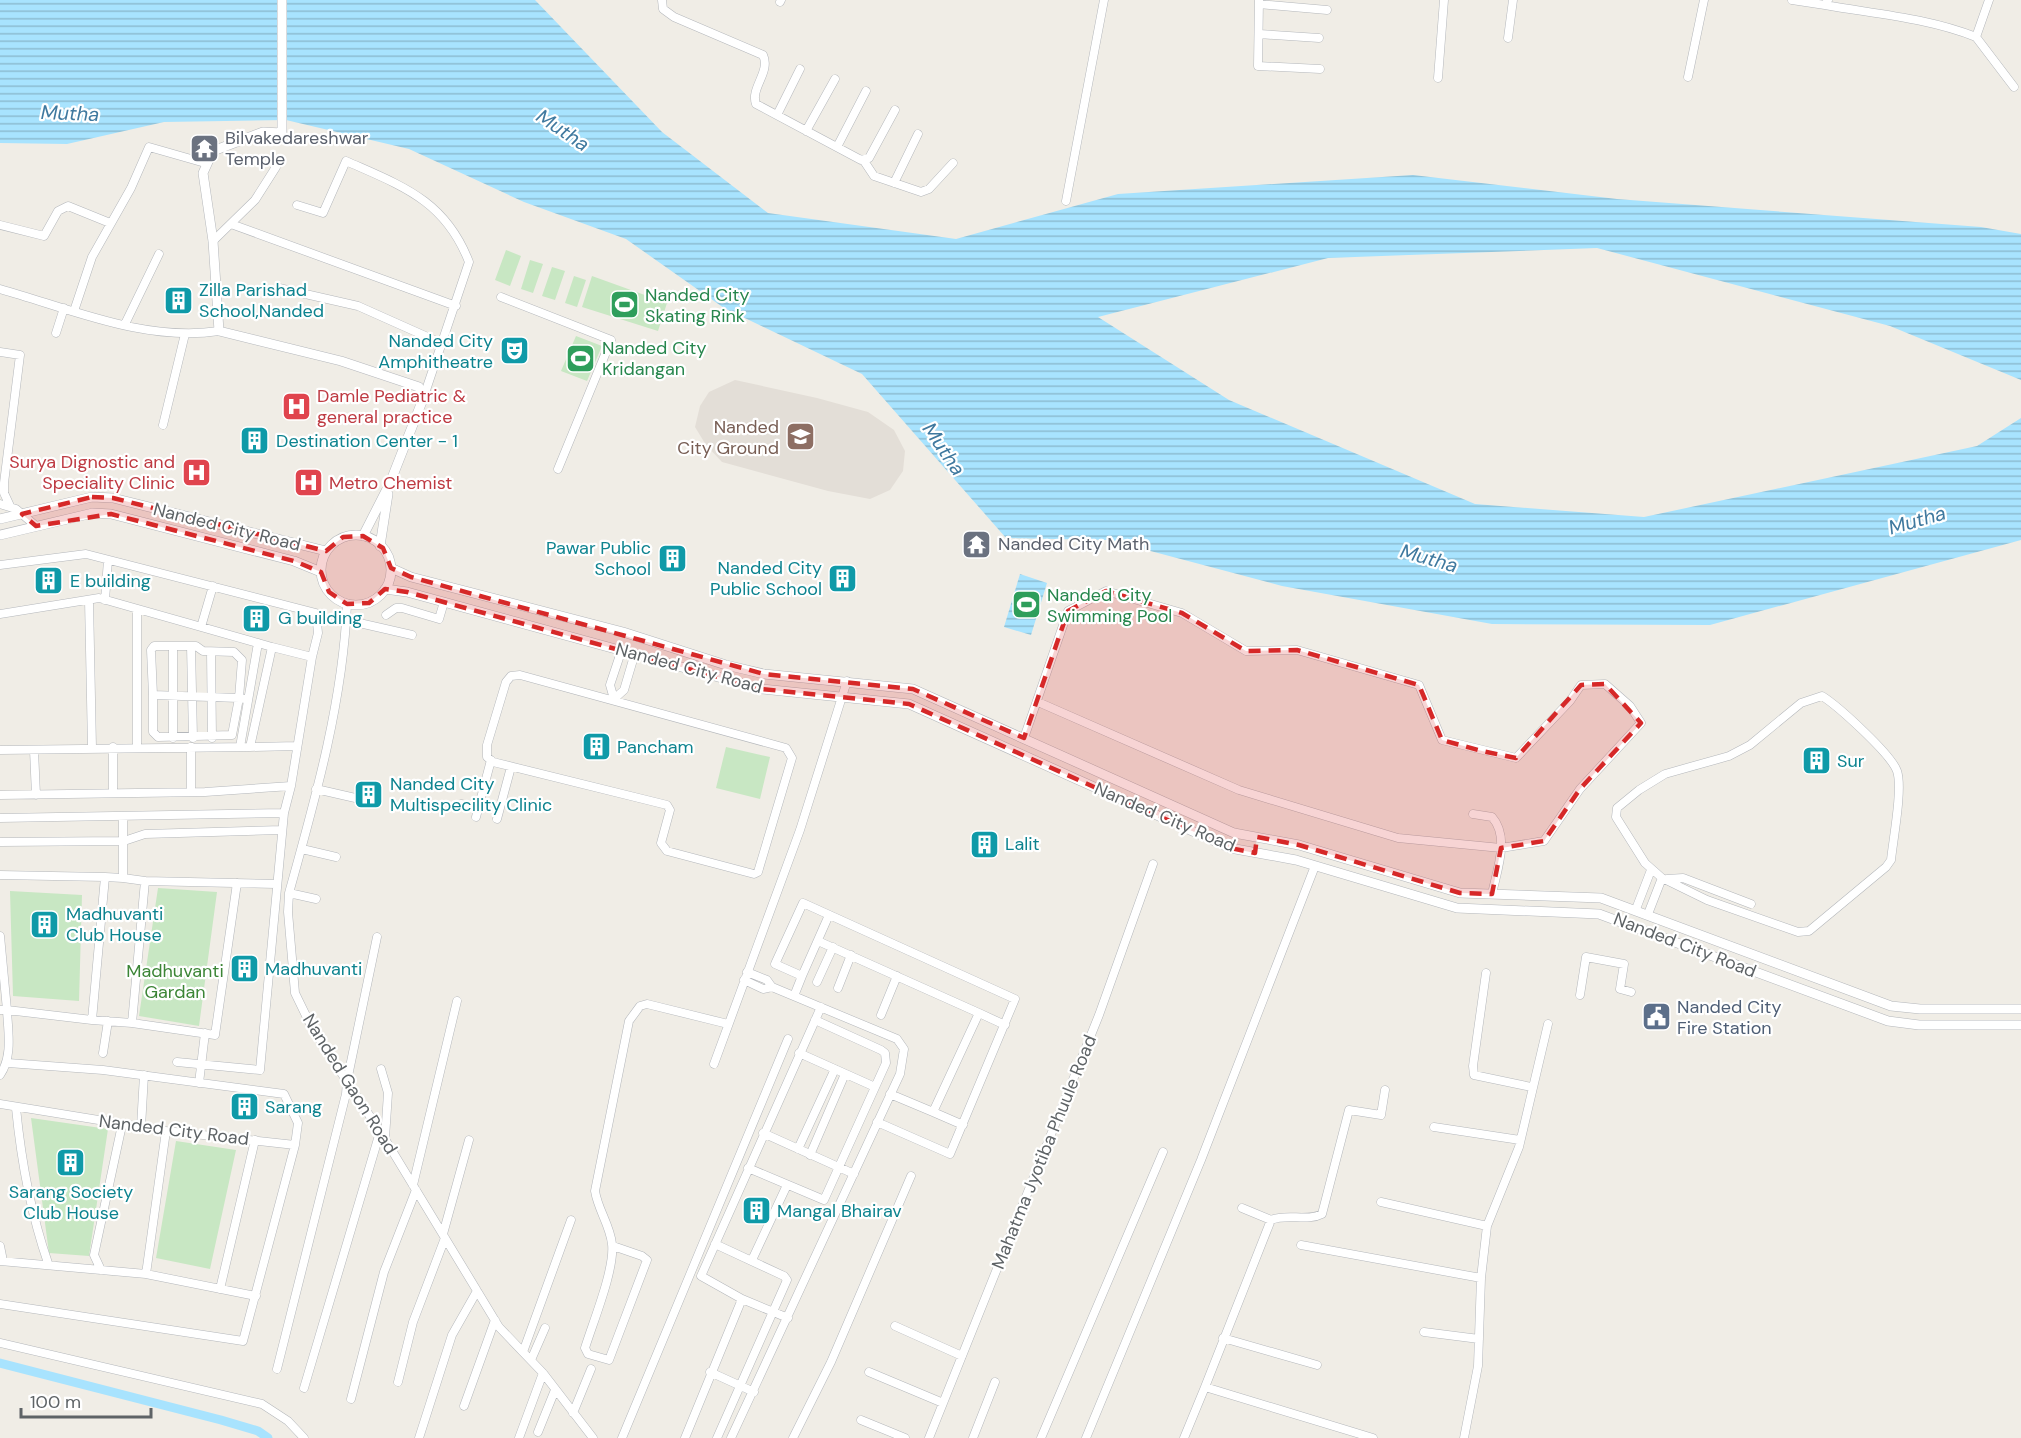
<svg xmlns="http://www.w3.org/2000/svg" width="2021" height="1438" font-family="'DM Sans',sans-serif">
	<defs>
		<pattern id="water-rules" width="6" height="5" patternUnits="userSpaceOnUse" patternTransform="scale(1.5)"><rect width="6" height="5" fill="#a8e3fe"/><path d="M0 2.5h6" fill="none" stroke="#8cbcd1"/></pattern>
	</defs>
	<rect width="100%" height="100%" fill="#f0ede6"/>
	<!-- education -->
	<path fill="#e3ded7" d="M 735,380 L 817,398 L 868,412 L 894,430 L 905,451 L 903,471 L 890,490 L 870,499 L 828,491 L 722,462 L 706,445 L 695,427 L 700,406 L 709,392 Z"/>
	<!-- green -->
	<path fill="#c8e7c3" d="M 506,250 L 521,256 L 510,286 L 495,280 Z
		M 530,260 L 543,264 L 533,293 L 521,289 Z
		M 552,267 L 565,271 L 555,300 L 542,296 Z
		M 574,276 L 586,280 L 577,307 L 565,303 Z
		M 592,276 L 667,303 L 658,331 L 582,307 Z
		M 576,336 L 602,346 L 587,381 L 561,371 Z
		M 726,747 L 770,757 L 760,799 L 716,788 Z
		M 158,888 L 217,892 L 199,1026 L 139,1016 Z
		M 10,891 L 82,895 L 79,1001 L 13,996 Z
		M 31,1118 L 108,1129 L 89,1256 L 49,1253 Z
		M 176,1141 L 236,1150 L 210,1269 L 156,1258 Z"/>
	<!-- water -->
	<path fill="url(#water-rules)" d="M 0,0 L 535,0 L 662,132 L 768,213 L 956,239 L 1118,194 L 1413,175 L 1617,199 L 1981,227 L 2021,234 L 2021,380 L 1890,326 L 1597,248 L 1328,258 L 1098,317 L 1229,400 L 1475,504 L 1644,517 L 1977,446 L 2021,418 L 2021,540 L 1710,625 L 1492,624 L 1282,586 L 1109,540 L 1006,538 L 862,374 L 724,308 L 626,239 L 524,202 L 409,149 L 286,120 L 164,122 L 67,144 L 0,143 Z
		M 1020,574 L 1047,583 L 1031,635 L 1004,627 Z"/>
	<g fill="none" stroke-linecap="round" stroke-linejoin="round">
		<!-- canal -->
		<path stroke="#a8e3fe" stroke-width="9" d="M 0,1363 L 221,1420 L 258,1431 L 268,1438"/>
		<defs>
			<path id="minor" d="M 662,0 L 663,9 L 674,17 L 763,55 C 771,72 750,88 756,104 L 861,160 L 869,158 L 895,110
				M 1259,0 L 1258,66 L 1320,69
				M 1792,0 L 1825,5
				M 1828,0 L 1825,5 C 1876,14 1928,18 1976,37
				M 1989,0 L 1976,37 L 2014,87
				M 780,2 L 781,0
				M 1259,4 L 1327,10
				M 1259,34 L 1319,38
				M 1508,38 L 1513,0
				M 1688,77 L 1704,0
				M 1438,78 L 1444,0
				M 777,115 L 800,69
				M 806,131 L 835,79
				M 837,147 L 866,91
				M 864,161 L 874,176 L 921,192 L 929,189 L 953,163
				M 894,183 L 918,134
				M 1066,201 L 1104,0
				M 297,205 L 323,213 L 346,161 C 402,186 445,200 469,262 L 423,399
				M 231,224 L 456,306
				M 0,225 L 44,236 L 58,211 L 68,206 L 110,223
				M 213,241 L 255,200 L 276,167
				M 279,288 L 358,306 L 441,343
				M 0,289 C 71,309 145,342 219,331
				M 501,297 L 611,340 L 558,469
				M 74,311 L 92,257 L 131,188 L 149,147 L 205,163
				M 125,324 L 159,254
				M 56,333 L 64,308
				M 0,352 L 20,355 L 4,483 L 4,493 L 10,506
				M 163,425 L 185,334
				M 0,504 L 16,509 L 36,526
				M 0,565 L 86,554 L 316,613 L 318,633 L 312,657 L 272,647
				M 89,600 L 92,748
				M 105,600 L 108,560
				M 347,604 C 343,702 315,800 289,893 L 288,912 L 295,993 L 313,1030 L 385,1139 L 499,1327 L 543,1373 L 593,1438
				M 137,609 L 137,747
				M 0,614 L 99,598 L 272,647 L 250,747 L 0,750
				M 386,615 L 396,608 L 402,608 L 439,619 L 444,602
				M 346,620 L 412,635
				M 201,627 L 213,586
				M 191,646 L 193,738
				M 622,649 L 610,685 L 614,699 L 624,690 L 635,653
				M 211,652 L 212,738
				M 520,675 L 786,748 L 792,758 L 758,872 L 754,874 L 667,851 L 661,843 L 670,810 L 667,805 L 493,762 L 487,757 L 487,745 L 506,682 L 511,676 Z
				M 153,695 L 153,732 L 158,737 L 232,735 L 239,698 L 242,660 L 234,652 L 203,651 L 196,646 L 154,646 L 151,650 L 153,695 L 239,698 L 248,699
				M 1822,696 C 1838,706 1891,754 1897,771 C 1903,788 1893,840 1891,860 L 1886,867 L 1809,931 L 1798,932 L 1707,900 L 1662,878 L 1645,863 L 1616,817 L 1617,808 L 1639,790 L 1665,774 L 1729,756 L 1750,745 L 1801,703 Z
				M 173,738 L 173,646
				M 1024,738 L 1068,611 L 1106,591 L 1182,613 L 1246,651 L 1297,650 L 1419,685 L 1442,740 L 1516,758 L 1570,701 L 1581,685 L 1605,684 L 1630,706 L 1641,723 L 1580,789 L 1544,841 L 1501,848 L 1398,838 L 1239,790 L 1038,702
				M 191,747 L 191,792
				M 240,747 L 258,643
				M 250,747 L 297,746
				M 34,750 L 36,795
				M 466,784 L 483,789
				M 316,789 L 364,800
				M 113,793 L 113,747
				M 0,795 L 205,792 L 291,786 L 312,657
				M 461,804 L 478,808
				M 1473,814 L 1492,817 C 1510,837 1497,870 1492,894
				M 476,817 L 491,760
				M 0,818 L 284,813
				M 497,819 L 511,767
				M 0,842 L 124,841 L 145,834 L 282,830
				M 302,849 L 336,857
				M 0,875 L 105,877
				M 123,878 L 105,877 L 92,1020 L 132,1023 L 145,881 L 123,878 L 123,816
				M 1667,879 L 1683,878 L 1751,904
				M 145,881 L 276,884
				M 289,893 L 316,899
				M 1636,909 L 1651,870
				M 1648,914 L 1662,878
				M 0,936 L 7,1010 L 92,1020
				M 818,941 L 979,1013 L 933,1112 L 890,1094
				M 1486,973 L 1473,1066 L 1474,1075 L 1531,1087
				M 802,976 L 829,915
				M 744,980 L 763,989 L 772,987 L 767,980 L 747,972
				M 817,982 L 833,947
				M 838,988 L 851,955
				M 1580,995 L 1586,957 L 1624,964 L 1620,989 L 1631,992
				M 794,996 L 802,976 L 775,964 L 803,903 L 1015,999 L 950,1154 L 877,1122
				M 0,1010 L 7,1010 C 8,1032 13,1056 0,1075
				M 979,1013 L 1005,1025
				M 881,1015 L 897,976
				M 132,1023 L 215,1035 L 237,883
				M 103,1053 L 108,1021
				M 799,1053 L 875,1087
				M 177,1062 L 260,1070 L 284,813 L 291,786
				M 714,1064 L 800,830 L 847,681
				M 381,1069 L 388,1093 L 385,1138
				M 199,1083 L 205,1033
				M 0,1104 L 166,1131 L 295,1145 L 298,1123 L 284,1094 L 103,1070 L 8,1063
				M 16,1108 C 21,1159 31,1214 48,1263
				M 933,1112 L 963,1125
				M 141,1127 L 144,1075
				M 1434,1127 L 1520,1140
				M 763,1133 L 854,1174
				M 798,1149 L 835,1069
				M 810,1155 L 845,1074
				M 748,1168 L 824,1200 L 886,1063 L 885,1053 L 881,1050 L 815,1020
				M 413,1185 L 457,1001
				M 1381,1202 L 1487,1226
				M 1271,1220 C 1287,1213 1307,1222 1322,1214 L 1349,1110 L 1381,1115 L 1385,1090
				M 443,1234 L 469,1140
				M 715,1244 L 784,1276 L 787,1280 L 717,1438
				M 1301,1245 L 1481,1278
				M 0,1246 L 3,1261
				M 613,1246 L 642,1256 L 647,1260 L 609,1360 L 588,1354 L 585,1348 C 593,1322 615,1269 612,1244 C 610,1225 598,1210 595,1191 L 629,1021 L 640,1006 L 647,1004 L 728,1024
				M 752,1260 L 787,1185
				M 0,1261 L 146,1274 L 256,1296
				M 101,1270 L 94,1255 L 122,1125
				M 146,1274 L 166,1131
				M 220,1289 L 255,1140
				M 742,1299 L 788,1318
				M 0,1304 L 243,1341 L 295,1145
				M 895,1326 L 962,1356
				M 1424,1332 L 1479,1339
				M 1223,1338 L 1317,1365
				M 0,1343 L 262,1404 L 288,1421 L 304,1438
				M 523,1352 L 571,1220
				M 531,1360 L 545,1328
				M 277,1369 L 346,1094 L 347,1081 L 377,937
				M 710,1372 L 754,1392
				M 869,1372 L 943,1403
				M 398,1382 L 413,1322 L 445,1238
				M 1205,1387 L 1271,1220 L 1242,1208
				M 304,1388 L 380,1132
				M 351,1399 L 384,1272 L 416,1190
				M 464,1406 L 495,1320
				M 573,1413 L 591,1369
				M 861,1420 L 905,1438
				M 538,1432 L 555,1390
				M 419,1438 L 452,1335 L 477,1291
				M 519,1438 L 543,1373
				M 622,1438 L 788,1039
				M 685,1438 L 742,1299 L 701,1276 L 821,1007
				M 731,1438 L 900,1074 L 904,1049 L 897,1039 L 772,987
				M 793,1438 L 831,1362 L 911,1176
				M 929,1438 L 1099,1015 L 1153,864
				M 973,1438 L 995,1382
				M 1041,1438 L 1163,1152
				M 1086,1438 L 1201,1160 L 1315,866
				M 1184,1438 L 1205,1387 L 1373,1438
				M 1464,1438 L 1478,1366 L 1481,1278 L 1487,1226 L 1519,1147 L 1548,1024"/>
			<path id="tertiary" d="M 282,0 L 282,133 L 263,132 L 213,151 L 203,173 L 213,241 L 219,331 L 341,361 L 419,387 L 423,399 L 390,483 L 363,536
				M 0,519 L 92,497 L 113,498 L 326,551
				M 0,535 L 93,513 L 111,514 L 294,561 L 321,572
				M321 570a35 35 0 1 1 70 0a35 35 0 1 1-70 0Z
				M 380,546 L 388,494
				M 391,568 L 411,577 L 623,632 L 726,665 L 764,674 L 913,689 L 1234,833 L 1299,845 L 1460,893 L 1601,898 L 1891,1006 L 1920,1009 L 2021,1009
				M 385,589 L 407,592 L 762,689 L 909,704 L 1230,848 L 1296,860 L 1457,908 L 1599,914 L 1888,1021 L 1919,1025 L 2021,1025"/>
		</defs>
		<!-- minor casing -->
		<use href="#minor" stroke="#b4b7bb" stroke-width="9"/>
		<!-- tertiary casing -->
		<use href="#tertiary" stroke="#b4b7bb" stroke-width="10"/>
		<!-- minor -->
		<use href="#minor" stroke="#fff" stroke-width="8"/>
		<!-- tertiary -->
		<use href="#tertiary" stroke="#fff" stroke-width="9"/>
	</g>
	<!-- marked area -->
	<path fill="#d62828" fill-opacity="0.2" stroke="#d62828" stroke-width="4.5" stroke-dasharray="12 8" stroke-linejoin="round" d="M 92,497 L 113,498 L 326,551 L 343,537 L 363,536 L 383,548 L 391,568 L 411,577 L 764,674 L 913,689 L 1024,738 L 1068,611 L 1106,591 L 1182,613 L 1246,651 L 1297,650 L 1419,685 L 1442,740 L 1482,751 L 1516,758 L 1581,685 L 1605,684 L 1641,723 L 1580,789 L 1544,841 L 1501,848 L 1492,894 L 1460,893 L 1299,845 L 1257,837 L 1255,853 L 1230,848 L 909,704 L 762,689 L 407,592 L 385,589 L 369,603 L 347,604 L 329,592 L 321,572 L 294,561 L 111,514 L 36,526 L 22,514 Z"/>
	<!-- icons -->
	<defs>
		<symbol id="temple-square" viewBox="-11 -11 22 22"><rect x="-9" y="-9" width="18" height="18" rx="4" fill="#6b7280" stroke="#fff"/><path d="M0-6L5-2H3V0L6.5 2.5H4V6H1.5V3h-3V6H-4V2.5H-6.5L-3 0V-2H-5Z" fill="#fff"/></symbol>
		<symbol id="building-square" viewBox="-11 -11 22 22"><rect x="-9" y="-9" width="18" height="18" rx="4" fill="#0f9aa8" stroke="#fff"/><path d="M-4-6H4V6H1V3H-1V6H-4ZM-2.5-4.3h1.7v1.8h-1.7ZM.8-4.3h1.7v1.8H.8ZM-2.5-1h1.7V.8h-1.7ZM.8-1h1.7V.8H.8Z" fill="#fff"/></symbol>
		<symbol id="stadium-square" viewBox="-11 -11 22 22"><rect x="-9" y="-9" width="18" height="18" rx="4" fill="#2e9e5b" stroke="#fff"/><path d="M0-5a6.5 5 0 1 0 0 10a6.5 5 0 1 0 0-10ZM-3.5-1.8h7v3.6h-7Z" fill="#fff"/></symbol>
		<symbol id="theatre-square" viewBox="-11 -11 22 22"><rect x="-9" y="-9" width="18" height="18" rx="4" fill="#0f9aa8" stroke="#fff"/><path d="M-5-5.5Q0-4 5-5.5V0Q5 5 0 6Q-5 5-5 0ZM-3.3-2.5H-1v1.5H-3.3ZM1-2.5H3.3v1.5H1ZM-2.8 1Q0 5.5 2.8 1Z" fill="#fff"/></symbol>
		<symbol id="hospital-square" viewBox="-11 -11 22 22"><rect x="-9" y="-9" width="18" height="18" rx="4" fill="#e0444e" stroke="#fff"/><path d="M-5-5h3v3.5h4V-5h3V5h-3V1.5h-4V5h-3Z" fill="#fff"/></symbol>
		<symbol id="school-square" viewBox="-11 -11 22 22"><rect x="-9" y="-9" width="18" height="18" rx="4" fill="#8d6e63" stroke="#fff"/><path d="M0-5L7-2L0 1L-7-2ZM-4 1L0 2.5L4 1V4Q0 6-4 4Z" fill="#fff"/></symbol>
		<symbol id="civic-square" viewBox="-11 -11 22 22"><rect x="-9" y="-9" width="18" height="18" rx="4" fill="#5c6f8a" stroke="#fff"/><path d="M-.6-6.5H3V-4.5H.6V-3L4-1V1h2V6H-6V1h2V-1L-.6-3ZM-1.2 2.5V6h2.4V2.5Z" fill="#fff"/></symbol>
	</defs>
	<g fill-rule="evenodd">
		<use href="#temple-square" x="188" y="132" width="33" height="33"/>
		<use href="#building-square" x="162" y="284" width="33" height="33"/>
		<use href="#stadium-square" x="608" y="288" width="33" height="33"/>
		<use href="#theatre-square" x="498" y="334" width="33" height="33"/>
		<use href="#stadium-square" x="564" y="342" width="33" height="33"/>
		<use href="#hospital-square" x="280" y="390" width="33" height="33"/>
		<use href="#school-square" x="784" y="420" width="33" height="33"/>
		<use href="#building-square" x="238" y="424" width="33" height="33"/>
		<use href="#hospital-square" x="180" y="456" width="33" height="33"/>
		<use href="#hospital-square" x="292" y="466" width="33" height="33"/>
		<use href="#temple-square" x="960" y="528" width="33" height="33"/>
		<use href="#building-square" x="656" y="542" width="33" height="33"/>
		<use href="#building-square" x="826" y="562" width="33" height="33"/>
		<use href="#building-square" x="32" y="564" width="33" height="33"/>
		<use href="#stadium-square" x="1010" y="588" width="33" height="33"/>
		<use href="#building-square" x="240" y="602" width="33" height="33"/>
		<use href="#building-square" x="580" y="730" width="33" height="33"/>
		<use href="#building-square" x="1800" y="744" width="33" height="33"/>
		<use href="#building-square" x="352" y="778" width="33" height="33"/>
		<use href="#building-square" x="968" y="828" width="33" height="33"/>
		<use href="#building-square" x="28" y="908" width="33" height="33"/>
		<use href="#building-square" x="228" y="952" width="33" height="33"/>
		<use href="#civic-square" x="1640" y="1000" width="33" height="33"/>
		<use href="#building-square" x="228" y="1090" width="33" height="33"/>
		<use href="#building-square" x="54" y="1146" width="33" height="33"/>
		<use href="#building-square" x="740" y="1194" width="33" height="33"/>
	</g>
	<g text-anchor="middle" stroke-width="4.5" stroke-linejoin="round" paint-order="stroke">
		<!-- worship labels -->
		<g font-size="18" fill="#5b616d" stroke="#fff" text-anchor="start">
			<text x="225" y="144">Bilvakedareshwar<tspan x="225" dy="21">Temple</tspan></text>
			<text x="998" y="550">Nanded City Math</text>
		</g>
		<!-- culture labels -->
		<g font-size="18" fill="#0d838f" stroke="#fff" text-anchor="start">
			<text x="199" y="296">Zilla Parishad<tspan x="199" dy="21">School,Nanded</tspan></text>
			<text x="493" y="347" text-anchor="end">Nanded City<tspan x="493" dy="21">Amphitheatre</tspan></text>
			<text x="276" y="447">Destination Center - 1</text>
			<text x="651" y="554" text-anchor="end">Pawar Public<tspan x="651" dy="21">School</tspan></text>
			<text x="822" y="574" text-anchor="end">Nanded City<tspan x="822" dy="21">Public School</tspan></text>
			<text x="70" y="587">E building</text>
			<text x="278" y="624">G building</text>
			<text x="617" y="753">Pancham</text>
			<text x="1837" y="767">Sur</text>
			<text x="390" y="790">Nanded City<tspan x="390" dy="21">Multispecility Clinic</tspan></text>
			<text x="1005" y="850">Lalit</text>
			<text x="66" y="920">Madhuvanti<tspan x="66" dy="21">Club House</tspan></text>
			<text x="265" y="975">Madhuvanti</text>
			<text x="265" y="1113">Sarang</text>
			<text x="71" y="1198" text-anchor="middle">Sarang Society<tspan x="71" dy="21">Club House</tspan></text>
			<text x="777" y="1217">Mangal Bhairav</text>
		</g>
		<!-- leisure labels -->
		<g font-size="18" fill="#27864d" stroke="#fff" text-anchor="start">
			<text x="645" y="301">Nanded City<tspan x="645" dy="21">Skating Rink</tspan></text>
			<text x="602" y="354">Nanded City<tspan x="602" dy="21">Kridangan</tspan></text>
			<text x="1047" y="601">Nanded City<tspan x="1047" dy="21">Swimming Pool</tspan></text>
		</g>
		<!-- health labels -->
		<g font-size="18" fill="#be3a42" stroke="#fff" text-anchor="start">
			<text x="317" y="402">Damle Pediatric &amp;<tspan x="317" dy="21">general practice</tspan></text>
			<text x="175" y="468" text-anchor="end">Surya Dignostic and<tspan x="175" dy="21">Speciality Clinic</tspan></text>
			<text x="329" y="489">Metro Chemist</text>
		</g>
		<!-- education labels -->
		<g font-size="18" fill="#785e54" stroke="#fff" text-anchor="end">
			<text x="779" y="433">Nanded<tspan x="779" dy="21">City Ground</tspan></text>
		</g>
		<!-- street labels -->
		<g font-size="18" fill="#5e6366" stroke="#fff">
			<text transform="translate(227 527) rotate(14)" y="6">Nanded City Road</text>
			<text transform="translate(689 668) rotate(15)" y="6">Nanded City Road</text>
			<text transform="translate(1165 817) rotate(23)" y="6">Nanded City Road</text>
			<text transform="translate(1685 945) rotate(21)" y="6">Nanded City Road</text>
			<text transform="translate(350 1084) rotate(58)" y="6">Nanded Gaon Road</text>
			<text transform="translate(174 1130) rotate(7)" y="6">Nanded City Road</text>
			<text transform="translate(1044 1152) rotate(-68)" y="6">Mahatma Jyotiba Phuule Road</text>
		</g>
		<!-- park labels -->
		<g font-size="18" fill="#3c8536" stroke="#fff">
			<text x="175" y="977">Madhuvanti<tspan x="175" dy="21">Gardan</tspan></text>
		</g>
		<!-- service labels -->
		<g font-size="18" fill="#4e5e75" stroke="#fff" text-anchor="start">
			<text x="1677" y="1013">Nanded City<tspan x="1677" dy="21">Fire Station</tspan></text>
		</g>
		<!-- water labels -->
		<g font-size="20" font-style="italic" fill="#3f799f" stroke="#fff">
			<text transform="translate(70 113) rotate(2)" y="7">Mutha</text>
			<text transform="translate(563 130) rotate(34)" y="7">Mutha</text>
			<text transform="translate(944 449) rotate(56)" y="7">Mutha</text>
			<text transform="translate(1917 520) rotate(-16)" y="7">Mutha</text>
			<text transform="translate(1429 558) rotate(16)" y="7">Mutha</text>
		</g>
	</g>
	<!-- scale -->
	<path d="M21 1408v9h130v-9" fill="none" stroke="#5e6366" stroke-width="3"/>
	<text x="30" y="1408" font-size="18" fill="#5e6366" stroke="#ffffff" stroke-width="4.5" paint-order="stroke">100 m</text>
</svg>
